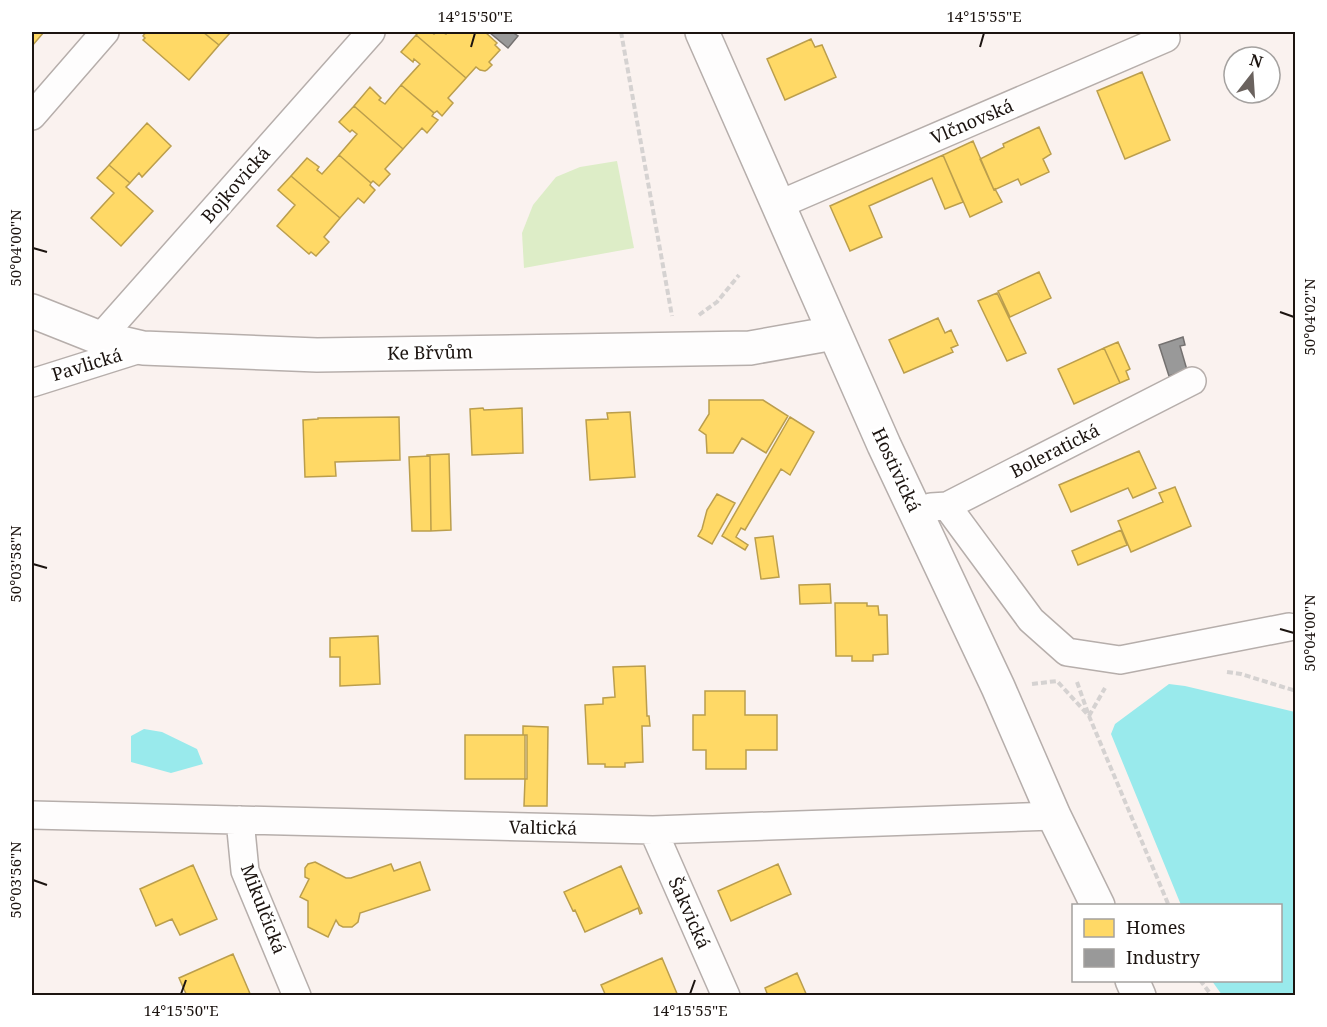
<svg xmlns="http://www.w3.org/2000/svg" width="1327" height="1027" font-family="'Noto Serif',serif">
	<rect width="100%" height="100%" fill="#faf2ef"/>
	<!-- green -->
	<path fill="#ddedc7" d="M 617,161 L 634,248 L 524,268 L 522,233 L 533,205 L 556,177 L 580,167 Z"/>
	<!-- water -->
	<path fill="#99eaec" d="M 1169,684 L 1185,686 L 1295,712 L 1295,995 L 1222,995 L 1212,981 L 1280,980 L 1280,906 L 1181,905 L 1111,734 L 1115,724 Z
		M 144,729 L 162,732 L 197,749 L 203,764 L 171,773 L 131,762 L 131,736 Z"/>
	<!-- homes -->
	<path fill="#ffd966" stroke="#bb9e4c" stroke-width="1.5" d="M 32,32 L 44,32 L 32,46 Z
		M 146,32 L 203,32 L 219,45 L 189,80 L 143,40 L 145,38 L 143,36 Z
		M 203,32 L 231,32 L 219,45 Z
		M 419,32 L 431,32 L 434,34 L 437,32 L 442,32 L 446,34 L 448,32 L 485,32 L 497,43 L 495,45 L 500,50 L 489,62 L 492,65 L 487,70 L 485,71 L 480,70 L 476,67 L 466,78 L 416,35 Z
		M 416,35 L 466,78 L 448,98 L 453,103 L 442,116 L 437,111 L 434,113 L 401,85 L 420,64 L 414,59 L 413,62 L 401,52 Z
		M 811,39 L 815,47 L 822,45 L 836,77 L 785,100 L 767,59 Z
		M 1142,72 L 1170,140 L 1125,159 L 1097,91 Z
		M 401,85 L 434,113 L 432,116 L 438,120 L 427,133 L 422,128 L 403,149 L 354,106 L 370,87 L 381,98 L 379,100 L 385,104 Z
		M 354,106 L 403,149 L 385,169 L 390,174 L 379,186 L 373,181 L 371,183 L 339,155 L 357,134 L 352,130 L 350,132 L 339,122 Z
		M 147,123 L 171,146 L 142,177 L 139,173 L 130,183 L 109,165 Z
		M 1039,127 L 1051,154 L 1043,159 L 1049,172 L 1021,185 L 1018,179 L 994,190 L 980,159 L 1004,147 L 1003,144 Z
		M 973,141 L 994,190 L 995,189 L 1002,202 L 970,217 L 943,155 Z
		M 339,155 L 371,183 L 370,185 L 375,190 L 364,203 L 358,198 L 340,218 L 291,176 L 307,158 L 319,167 L 317,170 L 322,174 Z
		M 943,155 L 963,202 L 945,209 L 932,178 L 869,206 L 882,237 L 850,251 L 830,206 Z
		M 109,165 L 130,183 L 126,187 L 153,211 L 121,246 L 91,218 L 114,193 L 97,178 Z
		M 291,176 L 340,218 L 324,237 L 329,242 L 316,256 L 311,252 L 309,254 L 277,226 L 295,205 L 278,190 Z
		M 1039,272 L 1051,298 L 1010,317 L 998,291 Z
		M 997,293 L 1026,353 L 1007,361 L 978,301 Z
		M 938,318 L 945,333 L 951,330 L 958,345 L 951,348 L 953,352 L 904,373 L 889,340 Z
		M 1118,342 L 1130,369 L 1126,371 L 1129,379 L 1120,383 L 1104,348 Z
		M 1104,348 L 1120,383 L 1074,404 L 1058,369 Z
		M 709,400 L 763,400 L 788,416 L 766,453 L 742,438 L 733,453 L 707,453 L 706,435 L 699,430 L 709,414 Z
		M 483,408 L 484,410 L 522,408 L 523,453 L 472,455 L 470,409 Z
		M 630,412 L 635,477 L 590,480 L 586,420 L 608,419 L 607,413 Z
		M 399,417 L 400,460 L 335,462 L 336,476 L 305,477 L 303,420 L 318,419 L 318,418 Z
		M 790,417 L 814,432 L 790,475 L 781,469 L 745,530 L 741,528 L 736,537 L 748,545 L 745,550 L 722,536 Z
		M 1139,451 L 1156,488 L 1133,498 L 1128,488 L 1071,512 L 1059,485 Z
		M 449,454 L 451,530 L 431,531 L 430,456 L 427,456 L 427,455 Z
		M 430,456 L 431,531 L 412,531 L 409,457 Z
		M 1175,487 L 1191,526 L 1131,552 L 1118,521 L 1163,502 L 1159,493 Z
		M 717,494 L 735,503 L 712,544 L 698,536 L 702,529 L 707,510 Z
		M 1121,530 L 1127,545 L 1078,565 L 1072,551 Z
		M 773,536 L 779,577 L 761,579 L 755,538 Z
		M 830,584 L 831,603 L 800,604 L 799,585 Z
		M 835,603 L 867,603 L 867,606 L 878,606 L 879,615 L 887,615 L 888,654 L 873,655 L 873,661 L 852,661 L 852,656 L 836,656 Z
		M 378,636 L 380,684 L 340,686 L 340,657 L 330,657 L 330,638 Z
		M 645,666 L 647,716 L 649,716 L 650,726 L 642,726 L 643,762 L 625,763 L 625,767 L 605,767 L 605,764 L 588,764 L 585,705 L 603,704 L 603,698 L 615,697 L 613,667 Z
		M 705,691 L 745,691 L 745,715 L 777,715 L 777,750 L 746,750 L 746,769 L 706,769 L 706,750 L 693,750 L 693,715 L 705,715 Z
		M 523,726 L 548,727 L 547,806 L 524,806 L 525,779 L 527,779 L 527,735 L 523,735 Z
		M 465,735 L 525,735 L 525,779 L 465,779 Z
		M 315,862 L 346,878 L 351,878 L 391,864 L 394,871 L 420,862 L 430,890 L 360,913 L 358,922 L 352,927 L 343,927 L 339,925 L 336,920 L 328,937 L 308,927 L 308,901 L 300,897 L 309,879 L 305,877 L 305,868 L 308,864 Z
		M 778,864 L 791,894 L 731,921 L 718,891 Z
		M 193,865 L 217,919 L 180,935 L 172,919 L 156,926 L 140,889 Z
		M 621,866 L 642,913 L 640,914 L 638,908 L 585,932 L 575,910 L 573,911 L 564,892 Z
		M 233,954 L 251,996 L 187,996 L 179,978 Z
		M 662,958 L 678,996 L 606,996 L 601,985 Z
		M 797,973 L 807,996 L 768,996 L 765,988 Z"/>
	<!-- industry -->
	<path fill="#999" stroke="#747170" stroke-width="1.5" d="M 489,32 L 512,32 L 518,36 L 508,48 Z
		M 1183,337 L 1185,345 L 1180,346 L 1187,370 L 1169,376 L 1159,345 Z"/>
	<g fill="none" stroke-linecap="round" stroke-linejoin="round">
		<defs>
			<path id="street" d="M 32,116 L 105,32
				M 778,205 L 1166,38
				M 100,338 L 371,32
				M 32,383 L 143,348
				M 947,506 L 1031,620 L 1067,652 L 1120,660 L 1289,627
				M 931,507 L 947,506 L 1192,381
				M 32,815 L 653,830 L 1054,816
				M 240,820 L 245,871 L 297,996
				M 653,830 L 726,996"/>
			<path id="secondary" d="M 702,32 L 884,445 L 998,687 L 1054,816 L 1098,906
				M 32,311 L 100,338 L 143,348 L 317,355 L 750,348 L 834,333
				M 1132,980 L 1139,996"/>
		</defs>
		<!-- street casing -->
		<use href="#street" stroke="#b6aeab" stroke-width="30"/>
		<!-- secondary casing -->
		<use href="#secondary" stroke="#b6aeab" stroke-width="36"/>
		<!-- path -->
		<path stroke="#d5d2d1" stroke-width="4" stroke-dasharray="6 3" stroke-linecap="butt" d="M 621,32 L 672,316
			M 699,315 L 717,302 L 739,275
			M 1227,672 L 1241,674 L 1296,691
			M 1077,682 L 1089,716 L 1105,688
			M 1032,684 L 1057,681 L 1089,716 L 1169,906
			M 1200,980 L 1212,996"/>
		<!-- street -->
		<use href="#street" stroke="#fefdfd" stroke-width="27"/>
		<!-- secondary -->
		<use href="#secondary" stroke="#fefdfd" stroke-width="33"/>
	</g>
	<!-- ticks -->
	<path fill="none" stroke="#1c1410" stroke-width="2" d="M 471,47 L 475,33M 980,47 L 984,33M 33,248 L 47,252M 1280,312 L 1294,317M 33,564 L 47,568M 1280,629 L 1294,633M 33,880 L 47,885M 181,994 L 186,980M 690,994 L 695,980"/>
	<g text-anchor="middle" stroke-width="6" stroke-linejoin="round" paint-order="stroke">
		<!-- street labels -->
		<g font-size="18" fill="#1c1410" stroke="#fff">
			<text transform="translate(972 122) rotate(-23)" y="6">Vlčnovská</text>
			<text transform="translate(236 185) rotate(-49)" y="6">Bojkovická</text>
			<text transform="translate(430 353) rotate(-1)" y="6">Ke Břvům</text>
			<text transform="translate(87 365) rotate(-17)" y="6">Pavlická</text>
			<text transform="translate(1055 451) rotate(-27)" y="6">Boleratická</text>
			<text transform="translate(896 470) rotate(65)" y="6">Hostivická</text>
			<text transform="translate(543 828) rotate(1)" y="6">Valtická</text>
			<text transform="translate(263 909) rotate(69)" y="6">Mikulčická</text>
			<text transform="translate(689 913) rotate(66)" y="6">Šakvická</text>
		</g>
	</g>
	<!-- border -->
	<rect width="1327" height="1027" fill="none" stroke="#ffffff" stroke-width="66"/>
	<!-- legend -->
	<rect x="1072" y="904" width="210" height="78" fill="#ffffff" stroke="#a4a19f" stroke-width="1.5"/>
	<rect x="1084" y="919" width="30" height="18" fill="#ffd966" stroke="#a4a19f" stroke-width="1.5"/>
	<text x="1126" y="934" font-size="18" fill="#1c1410">Homes</text>
	<rect x="1084" y="949" width="30" height="18" fill="#999999" stroke="#a4a19f" stroke-width="1.5"/>
	<text x="1126" y="964" font-size="18" fill="#1c1410">Industry</text>
	<!-- north arrow -->
	<g transform="translate(1252 75) rotate(17)"><circle r="28" fill="#ffffff" stroke="#a4a19f" stroke-width="1.5"/>
	<path d="M0-4.5L10 22L0 15L-10 22Z" fill="#6a625e"/>
	<text y="-9" font-size="16" font-weight="bold" text-anchor="middle" fill="#1c1410">N</text>
	</g>
	<rect x="33" y="33" width="1261" height="961" fill="none" stroke="#1c1410" stroke-width="2"/>
	<g font-size="15" text-anchor="middle" fill="#1c1410">
		<text x="475" y="22">14°15'50"E</text>
		<text x="984" y="22">14°15'55"E</text>
		<text transform="translate(16 248) rotate(-90)" y="5">50°04'00"N</text>
		<text transform="translate(1310 317) rotate(-90)" y="5">50°04'02"N</text>
		<text transform="translate(16 564) rotate(-90)" y="5">50°03'58"N</text>
		<text transform="translate(1310 633) rotate(-90)" y="5">50°04'00"N</text>
		<text transform="translate(16 880) rotate(-90)" y="5">50°03'56"N</text>
		<text x="181" y="1016">14°15'50"E</text>
		<text x="690" y="1016">14°15'55"E</text>
	</g>
</svg>
